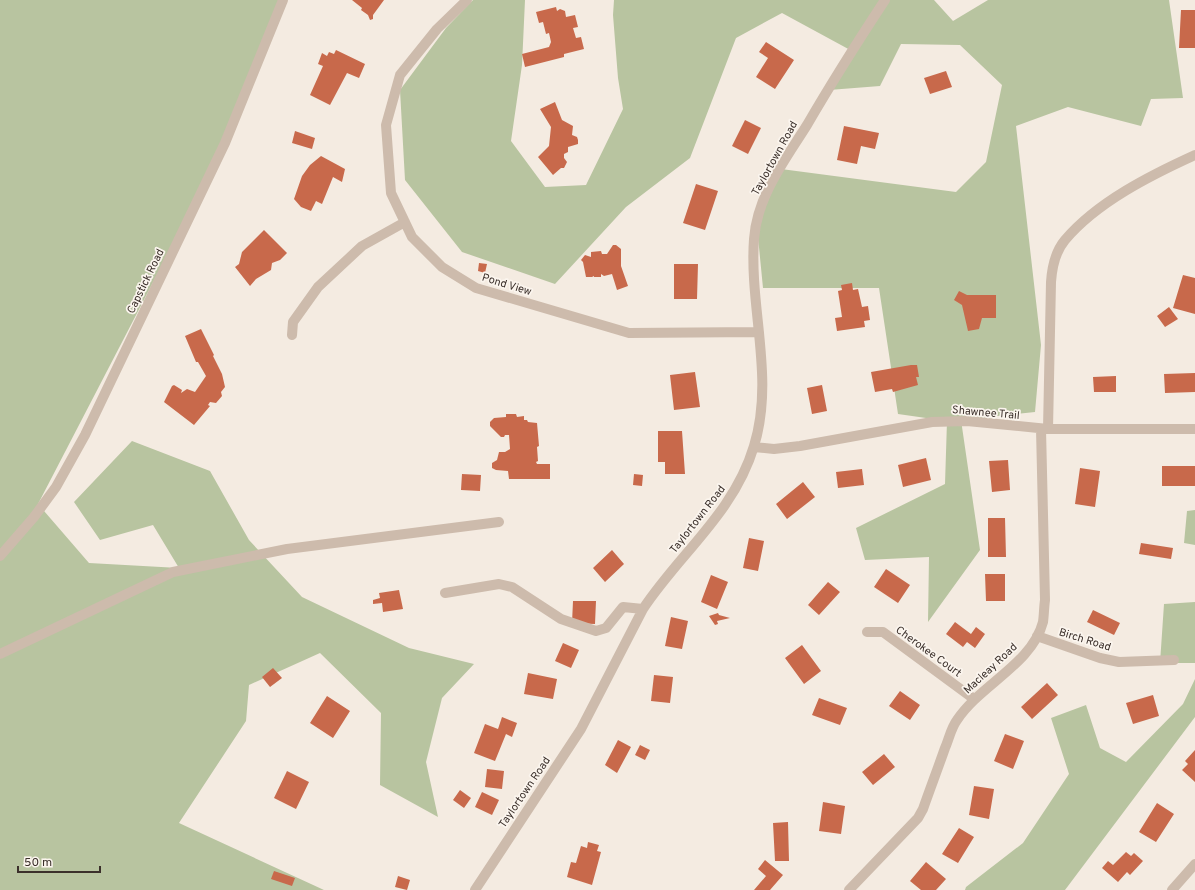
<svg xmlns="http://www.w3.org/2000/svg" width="1195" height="890" font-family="Overpass,sans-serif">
	<rect width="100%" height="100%" fill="#f4ebe1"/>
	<!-- green -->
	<path fill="#b8c4a0" d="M 0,0 L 281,0 L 216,161 L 38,504 L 89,563 L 179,568 L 153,525 L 100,540 L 74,502 L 132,441 L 210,471 L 249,540 L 302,597 L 409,648 L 474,664 L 442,698 L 426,762 L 438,817 L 380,785 L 381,713 L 320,653 L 249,685 L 246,721 L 179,823 L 324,890 L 0,890 Z
		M 473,0 L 525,0 L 522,65 L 511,141 L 545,187 L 586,185 L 623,109 L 618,78 L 613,15 L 614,0 L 934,0 L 953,21 L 988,0 L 1169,0 L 1183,98 L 1151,99 L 1141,126 L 1068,107 L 1016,126 L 1041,345 L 1035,412 L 961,420 L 980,550 L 928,622 L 929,557 L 865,560 L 856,528 L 945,484 L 947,421 L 898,414 L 879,288 L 763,288 L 757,227 L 781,169 L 956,192 L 986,162 L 1002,85 L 960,45 L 901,44 L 880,86 L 829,90 L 852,51 L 782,13 L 736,38 L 690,158 L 626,207 L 555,284 L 462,252 L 405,180 L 400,90 L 446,28 Z
		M 1195,510 L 1195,545 L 1184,543 L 1187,511 Z
		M 1195,602 L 1195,663 L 1160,663 L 1164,604 Z
		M 1195,679 L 1195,717 L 1065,890 L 965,890 L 966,887 L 1023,843 L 1069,774 L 1051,718 L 1086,705 L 1100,748 L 1126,762 L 1183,704 Z"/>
	<!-- building -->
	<path fill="#c8694b" d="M 352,0 L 384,0 L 373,15 L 373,19 L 370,20 L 368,15 L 361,10 L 362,8 Z
		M 556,7 L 557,11 L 560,9 L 565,11 L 566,17 L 575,15 L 578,27 L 573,28 L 576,38 L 581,37 L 584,49 L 564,54 L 564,57 L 525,67 L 522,54 L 549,47 L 551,42 L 549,33 L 546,34 L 543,22 L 539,23 L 536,12 Z
		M 1181,10 L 1195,10 L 1195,48 L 1179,48 Z
		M 766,42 L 794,60 L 775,89 L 756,77 L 768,58 L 759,52 Z
		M 336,50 L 365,64 L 359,78 L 347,73 L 330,105 L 310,95 L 323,66 L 318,64 L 322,53 L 327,56 L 329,52 L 334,54 Z
		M 946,71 L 952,87 L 930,94 L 924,78 Z
		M 555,102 L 562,120 L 573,126 L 572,135 L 577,137 L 578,140 L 578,144 L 568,147 L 568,152 L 564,154 L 564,158 L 567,162 L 564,168 L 561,168 L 553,175 L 538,157 L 549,146 L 551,127 L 540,109 Z
		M 745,120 L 761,128 L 748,154 L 732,146 Z
		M 844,126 L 879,133 L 875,149 L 861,146 L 857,164 L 837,160 Z
		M 295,131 L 315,138 L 312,149 L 292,143 Z
		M 321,156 L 345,169 L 342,182 L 333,177 L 322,204 L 316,201 L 311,211 L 301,207 L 294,199 L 302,176 L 310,165 Z
		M 696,184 L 718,191 L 705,230 L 683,223 Z
		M 264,230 L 287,253 L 280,260 L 272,263 L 271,270 L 256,279 L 250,286 L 235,267 L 239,264 L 242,252 Z
		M 613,245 L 616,245 L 621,249 L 621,266 L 628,286 L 617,290 L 612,274 L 604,276 L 601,274 L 601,277 L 594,277 L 594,276 L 592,277 L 586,277 L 583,262 L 581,260 L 585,255 L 591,257 L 591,252 L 601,251 L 602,254 L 607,254 Z
		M 479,263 L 487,264 L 485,273 L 478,271 Z
		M 674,264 L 698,264 L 697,299 L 674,299 Z
		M 1183,275 L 1195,278 L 1195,314 L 1173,308 Z
		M 852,283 L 853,290 L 858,289 L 862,307 L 868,306 L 870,320 L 864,321 L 865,327 L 837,331 L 835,318 L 842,317 L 838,291 L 842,290 L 841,285 Z
		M 959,291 L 967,295 L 996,295 L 996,318 L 982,318 L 979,329 L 968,331 L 962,305 L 954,300 Z
		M 1169,307 L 1178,319 L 1165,327 L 1157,316 Z
		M 201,329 L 214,355 L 213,356 L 222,374 L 225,387 L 221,392 L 222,396 L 216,403 L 210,402 L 208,405 L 210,406 L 194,425 L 164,402 L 172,386 L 174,385 L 182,390 L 181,393 L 187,389 L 195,392 L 206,376 L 198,362 L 196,362 L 185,336 Z
		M 911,365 L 917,365 L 919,377 L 916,377 L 918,385 L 893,392 L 892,389 L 875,392 L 871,372 Z
		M 695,372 L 700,407 L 674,410 L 670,375 Z
		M 1195,373 L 1195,392 L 1165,393 L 1164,374 Z
		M 1116,376 L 1116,392 L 1094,392 L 1093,377 Z
		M 822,385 L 827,411 L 812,414 L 807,388 Z
		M 506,414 L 516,414 L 517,417 L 524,416 L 524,420 L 527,420 L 528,422 L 537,423 L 539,446 L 537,447 L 538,461 L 536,462 L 537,464 L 550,464 L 550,479 L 509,479 L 508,471 L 496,470 L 492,468 L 492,463 L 497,460 L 499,452 L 505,452 L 510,449 L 509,435 L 505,435 L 504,437 L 501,437 L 490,426 L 490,422 L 494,418 L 506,417 Z
		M 658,431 L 682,431 L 685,474 L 665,474 L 665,462 L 658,462 Z
		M 926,458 L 931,480 L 903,487 L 898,465 Z
		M 1008,460 L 1010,490 L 992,492 L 989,461 Z
		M 1162,466 L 1195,466 L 1195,486 L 1162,486 Z
		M 1080,468 L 1100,471 L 1095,507 L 1075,504 Z
		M 862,469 L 864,485 L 838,488 L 836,472 Z
		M 462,474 L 481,475 L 480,491 L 461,490 Z
		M 634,474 L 643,475 L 642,486 L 633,485 Z
		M 803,482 L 815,497 L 787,519 L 776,504 Z
		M 988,518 L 1005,518 L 1006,557 L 988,557 Z
		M 749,538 L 764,541 L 758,571 L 743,568 Z
		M 1141,543 L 1173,548 L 1171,559 L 1139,554 Z
		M 612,550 L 624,564 L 605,582 L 593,568 Z
		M 886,569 L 910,585 L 898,603 L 874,587 Z
		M 985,574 L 1005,574 L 1005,601 L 986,601 Z
		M 711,575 L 728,582 L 717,609 L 701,602 Z
		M 828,582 L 840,592 L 819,615 L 808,605 Z
		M 399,590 L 403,609 L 383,612 L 382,603 L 373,604 L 373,600 L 380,598 L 379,593 Z
		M 573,601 L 596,601 L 595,624 L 572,623 Z
		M 1093,610 L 1120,623 L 1114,635 L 1087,622 Z
		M 718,613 L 719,615 L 730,618 L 717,621 L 718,624 L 715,625 L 709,616 Z
		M 671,617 L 688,621 L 682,649 L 665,646 Z
		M 955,622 L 971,634 L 976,627 L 985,634 L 975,648 L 967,642 L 963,647 L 946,634 Z
		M 563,643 L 579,650 L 571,668 L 555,661 Z
		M 802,645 L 821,671 L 804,684 L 785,658 Z
		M 273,668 L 282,678 L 270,687 L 262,677 Z
		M 528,673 L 557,679 L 553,699 L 524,694 Z
		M 654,675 L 673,677 L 670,703 L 651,701 Z
		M 1047,683 L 1058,695 L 1032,719 L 1021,707 Z
		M 900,691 L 920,705 L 910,720 L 889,706 Z
		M 1153,695 L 1159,716 L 1133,724 L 1126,703 Z
		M 327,696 L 350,711 L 333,738 L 310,723 Z
		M 819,698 L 847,708 L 840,725 L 812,715 Z
		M 502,717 L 517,723 L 512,737 L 506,734 L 495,761 L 474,753 L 485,724 L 498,729 Z
		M 1005,734 L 1024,741 L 1013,769 L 994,761 Z
		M 618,740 L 631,747 L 617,773 L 605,765 Z
		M 640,745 L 650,750 L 645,760 L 635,755 Z
		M 1195,750 L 1195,782 L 1182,770 L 1188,764 L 1185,761 Z
		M 884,754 L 895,767 L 873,785 L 862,772 Z
		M 487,769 L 504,771 L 502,789 L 485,787 Z
		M 287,771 L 309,782 L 296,809 L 274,798 Z
		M 974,786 L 994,789 L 989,819 L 969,815 Z
		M 460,790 L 471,798 L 464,808 L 453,800 Z
		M 482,792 L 499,800 L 492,815 L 475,807 Z
		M 823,802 L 845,806 L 841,834 L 819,831 Z
		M 1157,803 L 1174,814 L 1156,842 L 1139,832 Z
		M 788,822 L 789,861 L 775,861 L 773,823 Z
		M 959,828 L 974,837 L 958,863 L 942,854 Z
		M 588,842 L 599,845 L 597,851 L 601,852 L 592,885 L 567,877 L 571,862 L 576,863 L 581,846 L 587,848 Z
		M 1126,852 L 1131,856 L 1134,853 L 1143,861 L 1130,875 L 1127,872 L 1118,882 L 1102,868 L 1108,861 L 1113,865 Z
		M 765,860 L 783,875 L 770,890 L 754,890 L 766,876 L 758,869 Z
		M 926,862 L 946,879 L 936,890 L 921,890 L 910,881 Z
		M 274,871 L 295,878 L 292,886 L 271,879 Z
		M 398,876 L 410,880 L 407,890 L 395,887 Z"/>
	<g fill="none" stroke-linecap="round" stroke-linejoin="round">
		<!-- minor -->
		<path stroke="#cdbbac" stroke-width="10" d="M 467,0 L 437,29 L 400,75 L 386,125 L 391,193 L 412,237 L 442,267 L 476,288 L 629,333 L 759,332
			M 292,335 L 293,322 L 318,287 L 362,246 L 405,222
			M 1048,429 L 1051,282 C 1052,267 1055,252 1065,240 C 1097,202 1151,175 1195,155
			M 754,447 L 774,449 L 800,446 L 932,422 L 967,421 L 1048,429 L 1195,429
			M 0,556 L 34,517 L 56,487 L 85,435 L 225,143 L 283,0
			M 445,593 L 499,584 L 512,587 L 561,619 L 596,631 L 606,628 L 623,607 L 643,609
			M 867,632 L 883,632 L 974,699
			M 1037,636 L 1100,658 L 1119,662 L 1174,660
			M 0,654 L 173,572 L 287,549 L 499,522
			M 475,890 L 581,729 L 643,609 C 680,553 734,513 754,446 C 775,378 749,308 754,239 C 757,196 785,160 807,125 C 832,82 858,41 885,0
			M 849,890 L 918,818 L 923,809 C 930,789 938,768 945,748 C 949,739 951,728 957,720 C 980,685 1032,664 1043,622 C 1044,615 1044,607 1045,600 L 1041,429
			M 1172,890 L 1195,864"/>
	</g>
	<g text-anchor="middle" stroke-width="3.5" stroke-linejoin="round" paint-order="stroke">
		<!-- street labels -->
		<g font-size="11" fill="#3b302b" stroke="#fbf5ee">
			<text transform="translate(774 158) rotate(-61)" y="4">Taylortown Road</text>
			<text transform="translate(145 281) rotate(-64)" y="4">Capstick Road</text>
			<text transform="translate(507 284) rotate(17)" y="4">Pond View</text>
			<text transform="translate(986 412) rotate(5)" y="4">Shawnee Trail</text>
			<text transform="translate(697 519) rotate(-52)" y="4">Taylortown Road</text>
			<text transform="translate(1085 639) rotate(17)" y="4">Birch Road</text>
			<text transform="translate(929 651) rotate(36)" y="4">Cherokee Court</text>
			<text transform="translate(990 668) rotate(-43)" y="4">Macleay Road</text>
			<text transform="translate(524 792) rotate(-56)" y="4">Taylortown Road</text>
		</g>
	</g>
	<!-- scale -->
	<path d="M18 866v6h82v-6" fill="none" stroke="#3b302b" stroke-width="2"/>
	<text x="24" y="866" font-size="12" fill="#3b302b" stroke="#fbf5ee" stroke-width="3" paint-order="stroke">50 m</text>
</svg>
